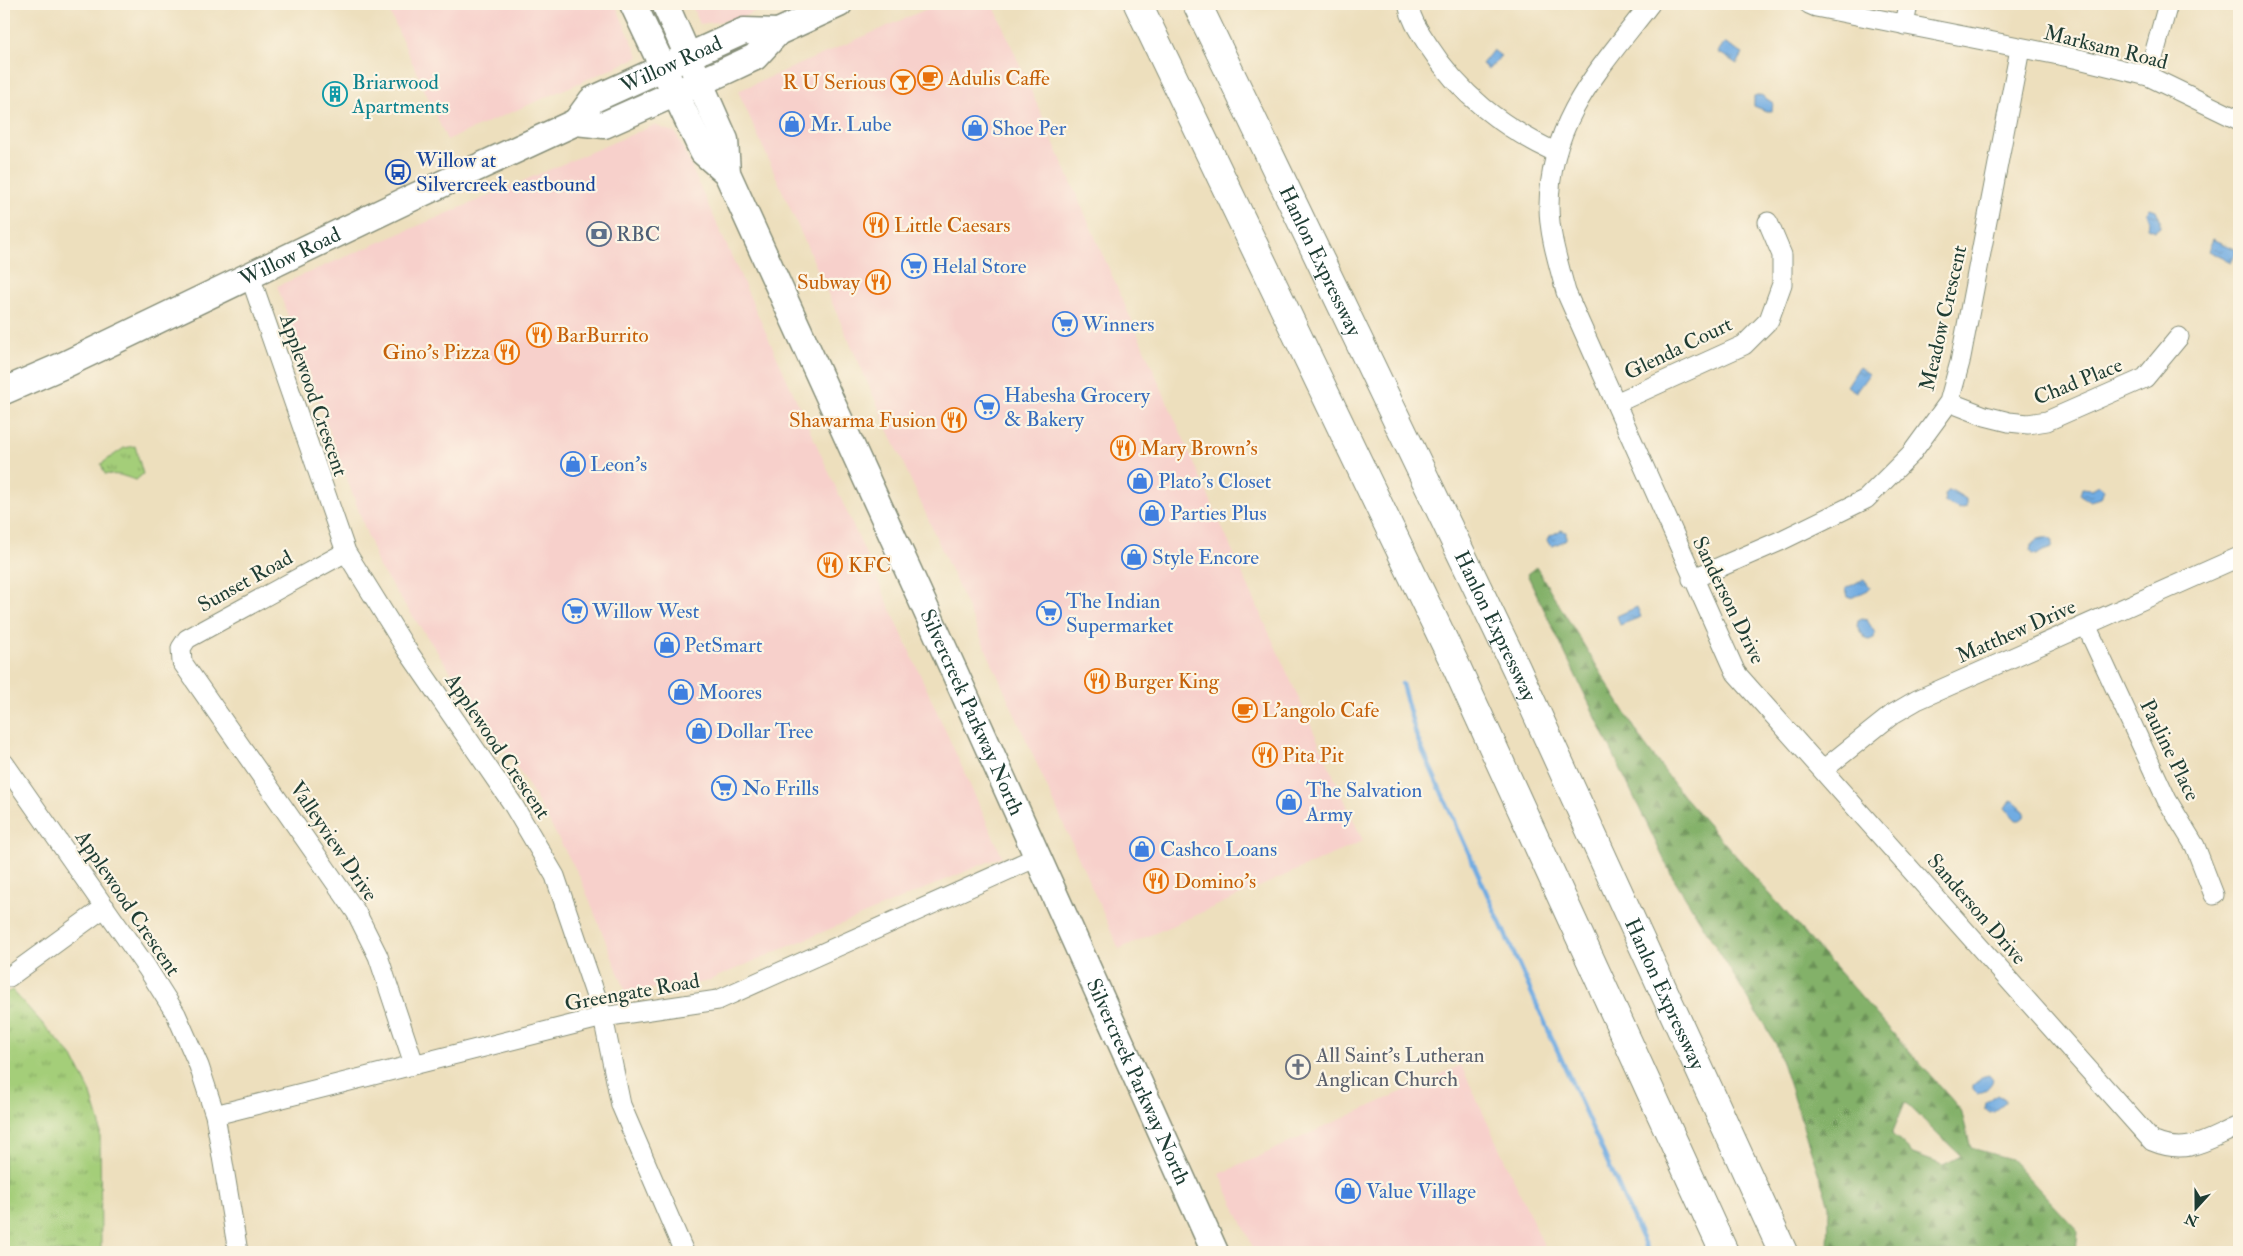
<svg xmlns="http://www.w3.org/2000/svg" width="2243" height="1256" font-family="'IM FELL Double Pica',serif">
	<defs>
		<pattern id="forest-firs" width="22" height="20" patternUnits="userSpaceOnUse" patternTransform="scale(1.25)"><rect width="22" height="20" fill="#83b169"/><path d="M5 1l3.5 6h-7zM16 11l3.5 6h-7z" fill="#6b9157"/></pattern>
		<pattern id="park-tufts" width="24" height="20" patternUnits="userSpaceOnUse" patternTransform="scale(1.25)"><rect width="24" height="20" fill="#a4ce79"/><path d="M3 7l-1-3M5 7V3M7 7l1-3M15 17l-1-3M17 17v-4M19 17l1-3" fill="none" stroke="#85a864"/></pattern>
		<pattern id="water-ripples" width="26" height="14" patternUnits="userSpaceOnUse" patternTransform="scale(1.25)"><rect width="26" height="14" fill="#71ace2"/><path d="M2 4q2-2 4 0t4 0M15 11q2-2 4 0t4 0" fill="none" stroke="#5c8db8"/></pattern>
	</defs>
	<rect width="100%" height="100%" fill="#fcf5e5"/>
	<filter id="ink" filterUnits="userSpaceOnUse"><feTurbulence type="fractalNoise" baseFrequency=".02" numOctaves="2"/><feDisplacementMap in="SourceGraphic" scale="10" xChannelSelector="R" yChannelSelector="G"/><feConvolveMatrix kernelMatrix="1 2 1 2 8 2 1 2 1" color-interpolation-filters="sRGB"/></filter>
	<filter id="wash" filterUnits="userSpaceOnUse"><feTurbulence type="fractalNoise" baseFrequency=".0096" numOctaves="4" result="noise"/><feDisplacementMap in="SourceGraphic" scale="20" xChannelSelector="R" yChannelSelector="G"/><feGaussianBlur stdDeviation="1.12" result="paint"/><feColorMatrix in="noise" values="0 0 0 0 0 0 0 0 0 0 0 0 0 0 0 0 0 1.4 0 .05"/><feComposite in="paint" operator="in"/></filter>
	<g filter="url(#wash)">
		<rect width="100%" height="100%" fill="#eddfbd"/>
		<!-- built -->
		<path fill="#f7d0cb" d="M 386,4 L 615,4 L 639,57 L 447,140 Z
			M 691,4 L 770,4 L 739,19 L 700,24 Z
			M 938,4 L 993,4 L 1244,577 L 1363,841 L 1119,949 L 738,91 Z
			M 654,125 L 676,133 L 1002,856 L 705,982 L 626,992 L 580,877 L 526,781 L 379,567 L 277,286 Z
			M 1461,1065 L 1547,1252 L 1255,1252 L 1220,1174 Z"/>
		<!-- forest -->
		<path fill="url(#forest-firs)" stroke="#51774e" fill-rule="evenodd" d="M 1536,567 L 1645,745 L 1683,796 L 1961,1110 L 1971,1148 L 2011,1159 L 2078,1231 L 2076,1252 L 1828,1252 L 1829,1206 L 1776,1044 L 1670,872 L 1527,574 ZM 1905,1102 L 1961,1156 L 1943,1165 L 1913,1154 L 1892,1134 Z"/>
		<!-- park -->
		<path fill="url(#park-tufts)" stroke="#628656" d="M 135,446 L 143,474 L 136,480 L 120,475 L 105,474 L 101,464 L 124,448 Z
			M 12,990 L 73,1057 L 90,1091 L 100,1124 L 101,1252 L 4,1252 L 4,994 Z"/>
		<!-- water -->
		<path fill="url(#water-ripples)" stroke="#48748b" d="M 1724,43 L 1743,54 L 1737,64 L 1718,52 Z
			M 1493,50 L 1501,56 L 1488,70 L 1482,64 Z
			M 1761,95 L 1773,103 L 1772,111 L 1766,111 L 1754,106 L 1754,97 Z
			M 2150,208 L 2156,210 L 2160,219 L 2160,227 L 2155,231 L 2148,228 L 2149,221 L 2146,213 Z
			M 2213,239 L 2237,250 L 2231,262 L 2208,251 Z
			M 1859,367 L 1869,374 L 1856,392 L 1847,386 Z
			M 2099,485 L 2104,489 L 2101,498 L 2090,501 L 2080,495 L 2082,488 L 2092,489 Z
			M 1947,491 L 1953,491 L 1966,499 L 1966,507 L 1959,509 L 1945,502 L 1944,495 Z
			M 1561,530 L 1566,532 L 1566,540 L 1553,546 L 1549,544 L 1547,540 L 1548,537 Z
			M 2048,538 L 2053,541 L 2052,548 L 2043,551 L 2037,555 L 2032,554 L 2030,550 C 2032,541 2039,537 2048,538 Z
			M 1864,579 L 1870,587 L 1868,590 L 1851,598 L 1848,597 L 1846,588 Z
			M 1637,607 L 1641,617 L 1620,625 L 1617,616 Z
			M 1862,619 L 1867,620 L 1875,633 L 1874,638 L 1869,640 L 1865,639 L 1857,626 L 1858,621 Z
			M 2010,800 L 2013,801 L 2025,812 L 2024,817 L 2020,820 L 2016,820 L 2005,808 Z
			M 1989,1075 L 1993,1080 C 1991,1086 1983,1093 1977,1094 L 1973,1090 L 1973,1085 L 1984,1076 Z
			M 1997,1094 L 2005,1099 L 2005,1103 L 1994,1112 L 1990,1113 L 1985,1109 L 1986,1103 Z"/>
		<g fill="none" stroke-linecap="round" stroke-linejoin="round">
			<!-- stream -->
			<path stroke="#71ace2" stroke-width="4.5" d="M 1402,684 L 1417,738 L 1648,1252"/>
		</g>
	</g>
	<g filter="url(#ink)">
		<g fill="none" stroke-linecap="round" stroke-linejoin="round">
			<defs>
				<path id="street" d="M 1408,4 C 1411,20 1419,31 1428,45 C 1460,95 1502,127 1555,152
					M 1650,4 C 1600,69 1550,119 1549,206 C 1549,235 1559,265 1566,292 L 1736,673 L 2152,1141 C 2188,1156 2206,1140 2239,1126
					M 1809,4 L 1816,7 L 2079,59 L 2148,76 L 2239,120
					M 1904,25 L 1908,4
					M 2148,76 L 2168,4
					M 250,276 L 346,552 L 405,647 L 512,803 L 555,876 L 603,1017 L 621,1105 L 684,1252
					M 1949,402 L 1985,416 L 2009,422 L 2028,424 L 2047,421 L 2145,378 L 2179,337
					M 1616,403 L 1744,345 L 1769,320 L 1782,284 L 1782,255 L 1768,222
					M 346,552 L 187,639 L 181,648 L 182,662 L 356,912 L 378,956 L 414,1064
					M 1692,579 L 1780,541 L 1866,499 L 1911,454 L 1949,402 L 1960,362 L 2020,49
					M 2086,625 L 2167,800 L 2195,846 L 2214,895
					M 4,763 L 147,968 L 176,1014 L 199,1066 L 215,1115 L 238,1252
					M 1824,769 L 1893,714 L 1917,700 L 2239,557
					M 9,977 L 105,907
					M 215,1115 L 603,1017 L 718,1000 L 1037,857"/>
				<g id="secondary">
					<path d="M 633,4 L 703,152 L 727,173"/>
					<path id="s1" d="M 665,4 L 725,140 L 727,173 L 954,671 L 1215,1252"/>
					<path id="s2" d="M 576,122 L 592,100 L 744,31 L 778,32"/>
					<path id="s3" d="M 4,391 L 64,365 L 403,202 L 576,122 L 604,125 L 723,72 L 755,57 L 778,32 L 839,4"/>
				</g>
				<g id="highway">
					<path d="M 1138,4 L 1456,666 L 1724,1252"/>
					<path id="s4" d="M 1197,4 L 1516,668 L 1783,1252"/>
				</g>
			</defs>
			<!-- street casing -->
			<use href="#street" stroke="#868e78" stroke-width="21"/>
			<!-- secondary casing -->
			<use href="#secondary" stroke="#868e78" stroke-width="29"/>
			<!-- highway casing -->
			<use href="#highway" stroke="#868e78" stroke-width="30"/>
			<!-- street -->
			<use href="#street" stroke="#fff" stroke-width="19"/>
			<!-- secondary -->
			<use href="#secondary" stroke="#fff" stroke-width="26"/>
			<!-- highway -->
			<use href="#highway" stroke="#fff" stroke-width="28"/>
		</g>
	</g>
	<!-- icons -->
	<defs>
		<symbol id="cafe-ring" viewBox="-11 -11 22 22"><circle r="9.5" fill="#fcf5e5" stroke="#e8710a" stroke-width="1.5"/><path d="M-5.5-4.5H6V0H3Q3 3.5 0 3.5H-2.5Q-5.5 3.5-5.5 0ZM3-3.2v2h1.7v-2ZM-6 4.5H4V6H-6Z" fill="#e8710a"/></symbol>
		<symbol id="bar-ring" viewBox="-11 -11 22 22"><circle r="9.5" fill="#fcf5e5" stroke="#e8710a" stroke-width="1.5"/><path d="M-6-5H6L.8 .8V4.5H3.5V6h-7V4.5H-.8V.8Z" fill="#e8710a"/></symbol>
		<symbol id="building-ring" viewBox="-11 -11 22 22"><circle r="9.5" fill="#fcf5e5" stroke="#0f9aa8" stroke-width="1.5"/><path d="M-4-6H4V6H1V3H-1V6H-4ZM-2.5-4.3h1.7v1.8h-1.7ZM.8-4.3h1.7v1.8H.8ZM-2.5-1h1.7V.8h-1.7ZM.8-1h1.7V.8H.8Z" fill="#0f9aa8"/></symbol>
		<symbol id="shop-ring" viewBox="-11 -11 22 22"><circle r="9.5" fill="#fcf5e5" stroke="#3f7fe0" stroke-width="1.5"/><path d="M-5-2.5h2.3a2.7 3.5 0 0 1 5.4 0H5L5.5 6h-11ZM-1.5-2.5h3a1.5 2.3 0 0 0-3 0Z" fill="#3f7fe0"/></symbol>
		<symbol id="bus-ring" viewBox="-11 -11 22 22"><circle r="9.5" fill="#fcf5e5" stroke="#1a4fb4" stroke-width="1.5"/><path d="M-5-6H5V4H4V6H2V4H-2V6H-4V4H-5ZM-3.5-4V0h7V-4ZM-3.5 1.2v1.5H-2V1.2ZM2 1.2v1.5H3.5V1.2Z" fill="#1a4fb4"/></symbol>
		<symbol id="restaurant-ring" viewBox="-11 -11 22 22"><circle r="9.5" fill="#fcf5e5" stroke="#e8710a" stroke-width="1.5"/><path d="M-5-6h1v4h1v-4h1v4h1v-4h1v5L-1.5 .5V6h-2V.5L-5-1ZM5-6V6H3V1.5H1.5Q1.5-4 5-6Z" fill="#e8710a"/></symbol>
		<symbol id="bank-ring" viewBox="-11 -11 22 22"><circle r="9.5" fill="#fcf5e5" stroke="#5c6f8a" stroke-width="1.5"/><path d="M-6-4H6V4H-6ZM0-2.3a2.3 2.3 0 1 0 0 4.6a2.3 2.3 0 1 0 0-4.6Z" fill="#5c6f8a"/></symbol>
		<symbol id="supermarket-ring" viewBox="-11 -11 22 22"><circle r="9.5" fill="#fcf5e5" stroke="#3f7fe0" stroke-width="1.5"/><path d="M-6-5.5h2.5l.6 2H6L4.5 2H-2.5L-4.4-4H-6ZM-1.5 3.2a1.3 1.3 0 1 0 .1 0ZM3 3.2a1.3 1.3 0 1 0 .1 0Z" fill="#3f7fe0"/></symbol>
		<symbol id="church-ring" viewBox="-11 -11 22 22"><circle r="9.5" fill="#fcf5e5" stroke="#6b7280" stroke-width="1.5"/><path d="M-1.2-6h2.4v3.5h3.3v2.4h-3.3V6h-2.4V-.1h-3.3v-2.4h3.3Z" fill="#6b7280"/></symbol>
	</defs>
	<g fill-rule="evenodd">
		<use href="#cafe-ring" x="916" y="64" width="28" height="28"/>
		<use href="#bar-ring" x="889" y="68" width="28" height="28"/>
		<use href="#building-ring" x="321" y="80" width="28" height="28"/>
		<use href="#shop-ring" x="778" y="110" width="28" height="28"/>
		<use href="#shop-ring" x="961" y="114" width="28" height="28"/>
		<use href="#bus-ring" x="384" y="158" width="28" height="28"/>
		<use href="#restaurant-ring" x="862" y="211" width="28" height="28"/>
		<use href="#bank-ring" x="585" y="220" width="28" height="28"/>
		<use href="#supermarket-ring" x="900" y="252" width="28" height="28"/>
		<use href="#restaurant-ring" x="864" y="268" width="28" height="28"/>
		<use href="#supermarket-ring" x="1051" y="310" width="28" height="28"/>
		<use href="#restaurant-ring" x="525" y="321" width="28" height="28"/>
		<use href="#restaurant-ring" x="493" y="338" width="28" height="28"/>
		<use href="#supermarket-ring" x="973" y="393" width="28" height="28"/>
		<use href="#restaurant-ring" x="940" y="406" width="28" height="28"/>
		<use href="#restaurant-ring" x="1109" y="434" width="28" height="28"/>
		<use href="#shop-ring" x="559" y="450" width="28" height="28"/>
		<use href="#shop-ring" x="1126" y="467" width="28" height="28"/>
		<use href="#shop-ring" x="1138" y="499" width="28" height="28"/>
		<use href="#shop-ring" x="1120" y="543" width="28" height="28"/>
		<use href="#restaurant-ring" x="816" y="551" width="28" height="28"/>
		<use href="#supermarket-ring" x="561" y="597" width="28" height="28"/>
		<use href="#supermarket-ring" x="1035" y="599" width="28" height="28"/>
		<use href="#shop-ring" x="653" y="631" width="28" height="28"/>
		<use href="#restaurant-ring" x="1083" y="667" width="28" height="28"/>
		<use href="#shop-ring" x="667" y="678" width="28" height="28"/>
		<use href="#cafe-ring" x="1231" y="696" width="28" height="28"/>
		<use href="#shop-ring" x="685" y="717" width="28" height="28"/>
		<use href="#restaurant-ring" x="1251" y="741" width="28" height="28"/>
		<use href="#supermarket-ring" x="710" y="774" width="28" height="28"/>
		<use href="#shop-ring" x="1275" y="788" width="28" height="28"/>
		<use href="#shop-ring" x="1128" y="835" width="28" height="28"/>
		<use href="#restaurant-ring" x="1142" y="867" width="28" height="28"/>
		<use href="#church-ring" x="1284" y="1053" width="28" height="28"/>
		<use href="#shop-ring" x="1334" y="1177" width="28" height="28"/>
	</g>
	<g text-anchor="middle" stroke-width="4.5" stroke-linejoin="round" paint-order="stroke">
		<!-- street labels -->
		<g font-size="21" fill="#1f3d34" stroke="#fcf5e5">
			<text transform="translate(2106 47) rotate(14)" y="7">Marksam Road</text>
			<text dy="7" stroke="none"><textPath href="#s2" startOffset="114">Willow Road</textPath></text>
			<text dy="7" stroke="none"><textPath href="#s3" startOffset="316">Willow Road</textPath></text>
			<text dy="7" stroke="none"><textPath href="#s4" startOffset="285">Hanlon Expressway</textPath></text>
			<text transform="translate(1943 318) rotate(-77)" y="7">Meadow Crescent</text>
			<text transform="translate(1678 348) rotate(-26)" y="7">Glenda Court</text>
			<text transform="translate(2078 381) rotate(-22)" y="7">Chad Place</text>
			<text transform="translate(314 395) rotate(71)" y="7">Applewood Crescent</text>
			<text transform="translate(245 581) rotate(-29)" y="7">Sunset Road</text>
			<text transform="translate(1729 600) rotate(64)" y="7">Sanderson Drive</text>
			<text dy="7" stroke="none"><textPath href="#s4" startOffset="690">Hanlon Expressway</textPath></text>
			<text transform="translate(2016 631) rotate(-24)" y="7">Matthew Drive</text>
			<text dy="7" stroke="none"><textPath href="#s1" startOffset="774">Silvercreek Parkway North</textPath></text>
			<text transform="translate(498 746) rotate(56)" y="7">Applewood Crescent</text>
			<text transform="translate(2170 750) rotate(64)" y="7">Pauline Place</text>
			<text transform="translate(334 841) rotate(56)" y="7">Valleyview Drive</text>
			<text transform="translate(128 903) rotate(56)" y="7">Applewood Crescent</text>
			<text transform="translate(1977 909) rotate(49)" y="7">Sanderson Drive</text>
			<text transform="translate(632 992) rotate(-10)" y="7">Greengate Road</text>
			<text dy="7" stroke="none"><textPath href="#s4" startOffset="1095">Hanlon Expressway</textPath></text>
			<text dy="7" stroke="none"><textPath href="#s1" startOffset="1179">Silvercreek Parkway North</textPath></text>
		</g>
		<!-- food labels -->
		<g font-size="21" fill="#c56008" stroke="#fcf5e5" text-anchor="start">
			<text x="948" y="85">Adulis Caffe</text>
			<text x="886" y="89" text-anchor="end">R U Serious</text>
			<text x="894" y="232">Little Caesars</text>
			<text x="860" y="289" text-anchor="end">Subway</text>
			<text x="556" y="342">BarBurrito</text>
			<text x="490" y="359" text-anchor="end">Gino's Pizza</text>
			<text x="936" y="427" text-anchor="end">Shawarma Fusion</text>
			<text x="1140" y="455">Mary Brown's</text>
			<text x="848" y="572">KFC</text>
			<text x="1114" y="688">Burger King</text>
			<text x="1262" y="717">L’angolo Cafe</text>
			<text x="1282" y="762">Pita Pit</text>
			<text x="1174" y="888">Domino's</text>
		</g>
		<!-- culture labels -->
		<g font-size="21" fill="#0d838f" stroke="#fcf5e5" text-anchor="start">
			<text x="352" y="89">Briarwood<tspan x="352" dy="24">Apartments</tspan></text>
		</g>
		<!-- shop labels -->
		<g font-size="21" fill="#366cbe" stroke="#fcf5e5" text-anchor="start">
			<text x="810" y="131">Mr. Lube</text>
			<text x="992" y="135">Shoe Per</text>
			<text x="932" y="273">Helal Store</text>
			<text x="1082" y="331">Winners</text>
			<text x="1004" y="402">Habesha Grocery<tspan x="1004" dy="24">&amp; Bakery</tspan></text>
			<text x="590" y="471">Leon's</text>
			<text x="1158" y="488">Plato's Closet</text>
			<text x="1170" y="520">Parties Plus</text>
			<text x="1152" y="564">Style Encore</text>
			<text x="1066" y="608">The Indian<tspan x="1066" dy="24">Supermarket</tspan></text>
			<text x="592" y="618">Willow West</text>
			<text x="684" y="652">PetSmart</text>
			<text x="698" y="699">Moores</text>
			<text x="716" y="738">Dollar Tree</text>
			<text x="742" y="795">No Frills</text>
			<text x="1306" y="797">The Salvation<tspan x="1306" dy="24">Army</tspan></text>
			<text x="1160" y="856">Cashco Loans</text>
			<text x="1366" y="1198">Value Village</text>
		</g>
		<!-- transit labels -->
		<g font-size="21" fill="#164399" stroke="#fcf5e5" text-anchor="start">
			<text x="416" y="167">Willow at<tspan x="416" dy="24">Silvercreek eastbound</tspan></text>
		</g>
		<!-- service labels -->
		<g font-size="21" fill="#4e5e75" stroke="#fcf5e5" text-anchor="start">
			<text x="616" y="241">RBC</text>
		</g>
		<!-- worship labels -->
		<g font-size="21" fill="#5b616d" stroke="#fcf5e5" text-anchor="start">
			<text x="1316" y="1062">All Saint's Lutheran<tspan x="1316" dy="24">Anglican Church</tspan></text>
		</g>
	</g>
	<!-- margin -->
	<rect width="2243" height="1256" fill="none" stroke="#fcf5e5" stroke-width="20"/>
	<!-- north arrow -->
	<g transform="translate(2196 1208) rotate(201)" stroke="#fcf5e5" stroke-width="4" paint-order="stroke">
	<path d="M0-4L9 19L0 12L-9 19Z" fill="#1f3d34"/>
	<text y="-8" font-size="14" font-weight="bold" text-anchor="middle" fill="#1f3d34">N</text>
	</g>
</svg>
